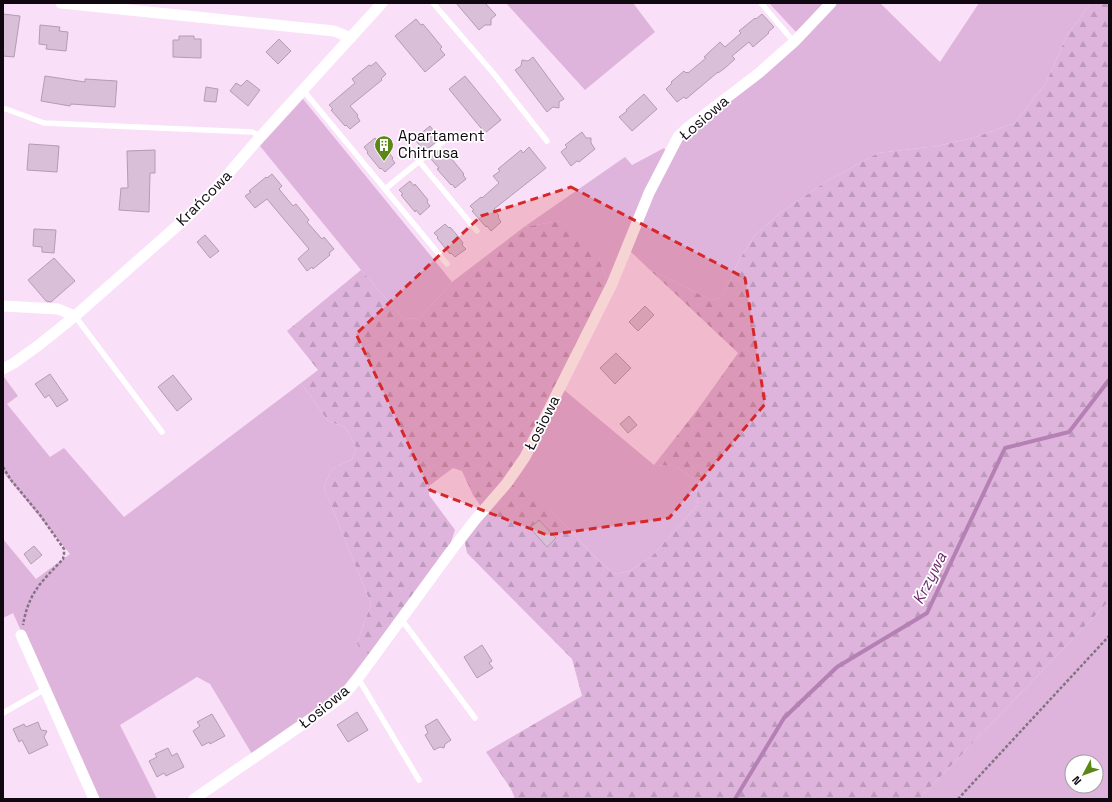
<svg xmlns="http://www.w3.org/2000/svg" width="1112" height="802" font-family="'Space Grotesk',sans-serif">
	<defs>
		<pattern id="forest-firs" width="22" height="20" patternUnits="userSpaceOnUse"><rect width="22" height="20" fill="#deb4dc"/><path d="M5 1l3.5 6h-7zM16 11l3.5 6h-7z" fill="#bd99bc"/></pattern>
	</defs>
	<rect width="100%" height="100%" fill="#f9dff7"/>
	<!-- grass -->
	<path fill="#deb4dc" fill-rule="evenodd" d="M 506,3 L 633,3 L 655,32 L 585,90 Z
		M 769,3 L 825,3 L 796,32 Z
		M 837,3 L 880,3 L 940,62 L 979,3 L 1091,3 L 1067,35 L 1046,83 L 1015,123 L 973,138 L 937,146 L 878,153 L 827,181 L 780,213 L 754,236 L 737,264 L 722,298 L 711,300 L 649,269 L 629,250 L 655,192 L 680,143 L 692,130 L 797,45 Z
		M 303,99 L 452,282 L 420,318 L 404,319 L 361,270 L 260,146 Z
		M 664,148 L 666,152 L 608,282 L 599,259 L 559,221 L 524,227 L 625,157 L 632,165 Z
		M 3,377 L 4,377 L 18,396 L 7,404 L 50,457 L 64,448 L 124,517 L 301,383 L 328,421 L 345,427 L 356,447 L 352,459 L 331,470 L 324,488 L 371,604 L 357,643 L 369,654 L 341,690 L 326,704 L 252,754 L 210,684 L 197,677 L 120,725 L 157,799 L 97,799 L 13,613 L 3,618 L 3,539 L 36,579 L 70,554 L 3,472 Z
		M 563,389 L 654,465 L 675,466 L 695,480 L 698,505 L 651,557 L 630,571 L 614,574 L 596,558 L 552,511 L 510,483 Z
		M 1109,601 L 1109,799 L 919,799 ZM 1072,762 L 1096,762 L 1096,786 L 1072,786 Z"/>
	<!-- forest -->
	<path fill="url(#forest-firs)" d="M 1091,3 L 1109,3 L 1109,601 L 919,799 L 515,799 L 511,789 L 486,752 L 582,696 L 572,659 L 467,553 L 464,538 L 510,483 L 522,482 L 552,511 L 596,558 L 614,574 L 630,571 L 651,557 L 698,505 L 695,480 L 675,466 L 654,465 L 698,409 L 738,353 L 649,269 L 711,300 L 722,298 L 737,264 L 754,236 L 780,213 L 827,181 L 878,153 L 937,146 L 973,138 L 1015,123 L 1046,83 L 1067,35 Z
		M 559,221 L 584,238 L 599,259 L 608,282 L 522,454 L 482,508 L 473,495 L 462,471 L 453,468 L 429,486 L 429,495 L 455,530 L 449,548 L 369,654 L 361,651 L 357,643 L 371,604 L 324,488 L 331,470 L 352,459 L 356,447 L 345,427 L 328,421 L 301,383 L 318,370 L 287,331 L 361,270 L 404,319 L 420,318 L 452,282 L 524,227 Z"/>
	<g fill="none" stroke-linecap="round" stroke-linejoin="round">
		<!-- stream -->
		<path stroke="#b580b3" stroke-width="4" d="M 735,799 L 784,718 L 837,667 L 927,613 L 1005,448 L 1069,432 L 1109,380"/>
	</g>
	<!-- building -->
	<path fill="#d9c0d8" stroke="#b49cb3" d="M 456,3 L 485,3 L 496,15 L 491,19 L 491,25 L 485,25 L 479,30 Z
		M 3,14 L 20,16 L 14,57 L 3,56 Z
		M 762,14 L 774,27 L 768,32 L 769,33 L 753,47 L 749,42 L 732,56 L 735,59 L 725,68 L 718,73 L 718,72 L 686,99 L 684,97 L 677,102 L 666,89 L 672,83 L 671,82 L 684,71 L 686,73 L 687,72 L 688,73 L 706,58 L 704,57 L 720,42 L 725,47 L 741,33 L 739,31 L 755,18 L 756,19 Z
		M 416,19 L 421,25 L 423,24 L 442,47 L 440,49 L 445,55 L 425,72 L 395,36 Z
		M 40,25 L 60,27 L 59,31 L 68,32 L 66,51 L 46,49 L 47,45 L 39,44 Z
		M 179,36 L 194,36 L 194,39 L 201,39 L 201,58 L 173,57 L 173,40 L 179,40 Z
		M 279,39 L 291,51 L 278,64 L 266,52 Z
		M 533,57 L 564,99 L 559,102 L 559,108 L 553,107 L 547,112 L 515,70 L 521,66 L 522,60 L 528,61 Z
		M 376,62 L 386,74 L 381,79 L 382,80 L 350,106 L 358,115 L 357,116 L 360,121 L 350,129 L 346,125 L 345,126 L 331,110 L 333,109 L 329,105 L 355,83 L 352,79 L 369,65 L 371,66 Z
		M 45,76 L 85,82 L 85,79 L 117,81 L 115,107 L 71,104 L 70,106 L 41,101 Z
		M 465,76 L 501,120 L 485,133 L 449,89 Z
		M 247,80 L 260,90 L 248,106 L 230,91 L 236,83 L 241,86 Z
		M 206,87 L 218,89 L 216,102 L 204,101 Z
		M 644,94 L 657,109 L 632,131 L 619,117 L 627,111 L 626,110 Z
		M 430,126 L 438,136 L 434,140 L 436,142 L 425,151 L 414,139 Z
		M 582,132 L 586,138 L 591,138 L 591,143 L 595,149 L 579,162 L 577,161 L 571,166 L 561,152 L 567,147 L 565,145 Z
		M 375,138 L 379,143 L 380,142 L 387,150 L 393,158 L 392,159 L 395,163 L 385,172 L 381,168 L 380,169 L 367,153 L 368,152 L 364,147 Z
		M 29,144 L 59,146 L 57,172 L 27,170 Z
		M 529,147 L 546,168 L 494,209 L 499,216 L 498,217 L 501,222 L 491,231 L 487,226 L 486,227 L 472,211 L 474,210 L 470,206 L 481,197 L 482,198 L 499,183 L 493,176 L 500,171 L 498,169 L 521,150 L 523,153 Z
		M 441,149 L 449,159 L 451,158 L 464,174 L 463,175 L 466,179 L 455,188 L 452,184 L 451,185 L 437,169 L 439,168 L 430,158 Z
		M 155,150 L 155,173 L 150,173 L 149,212 L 119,210 L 121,188 L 128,188 L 127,151 Z
		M 272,174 L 282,186 L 279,189 L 293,206 L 296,204 L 309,220 L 307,222 L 322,239 L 324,237 L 334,249 L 329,253 L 330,255 L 313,269 L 312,267 L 307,271 L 298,259 L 309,249 L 267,199 L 255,208 L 245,196 L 251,192 L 249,191 L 266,177 L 267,178 Z
		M 410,181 L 414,186 L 415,184 L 428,200 L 427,202 L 430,206 L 420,215 L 416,210 L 415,212 L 401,195 L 403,194 L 399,190 Z
		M 445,224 L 449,228 L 450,227 L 457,235 L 463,243 L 462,245 L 466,249 L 455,257 L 451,253 L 450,254 L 437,238 L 438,237 L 434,233 Z
		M 34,229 L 56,230 L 54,253 L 42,252 L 42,247 L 33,246 Z
		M 205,235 L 219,251 L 210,258 L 197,242 Z
		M 54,258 L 75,281 L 51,302 L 46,301 L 28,280 Z
		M 645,306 L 654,315 L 638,331 L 629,322 Z
		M 616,353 L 631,368 L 615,384 L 600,368 Z
		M 50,374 L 68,400 L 57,407 L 49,395 L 45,398 L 35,384 Z
		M 173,375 L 192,399 L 177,411 L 158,387 Z
		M 629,416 L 637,425 L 628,433 L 620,424 Z
		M 539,520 L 556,538 L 547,547 L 530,528 Z
		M 34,546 L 42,555 L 31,564 L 24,554 Z
		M 482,645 L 492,661 L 489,663 L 493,668 L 477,678 L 464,657 Z
		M 357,712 L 368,730 L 348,742 L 337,725 Z
		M 212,714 L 225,736 L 210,744 L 209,742 L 202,746 L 193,731 L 200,726 L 197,722 Z
		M 437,719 L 451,740 L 445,744 L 444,748 L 440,747 L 434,750 L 425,735 L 428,733 L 425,726 Z
		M 38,722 L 41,730 L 47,731 L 44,737 L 48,745 L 29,754 L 22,740 L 19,742 L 13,729 L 24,724 L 26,727 Z
		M 168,748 L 172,756 L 177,753 L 184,767 L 166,776 L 164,773 L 157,777 L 149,761 L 157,757 L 155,754 Z"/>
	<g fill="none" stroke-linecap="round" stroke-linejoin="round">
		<!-- path -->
		<path stroke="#847383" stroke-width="2.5" stroke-dasharray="3 2" stroke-linecap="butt" d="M 3,467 L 11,480 L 40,515 L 64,549 L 64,554 L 63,559 C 55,568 42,580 36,590 C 29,600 25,613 23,625
			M 958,799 L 1109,636"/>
		<!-- lane -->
		<path stroke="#fff" stroke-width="5.5" d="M 433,3 L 494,74 L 547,141
			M 761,3 L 794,42
			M 303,90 L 447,264
			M 3,109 L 6,109 L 44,123 L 252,132 L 261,136
			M 419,161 L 477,231
			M 385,189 L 444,141
			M 75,316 L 162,432
			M 401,619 L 475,718
			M 358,678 L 419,780
			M 3,713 L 45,689"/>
		<!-- street -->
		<path stroke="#fff" stroke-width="11" d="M 61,3 L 334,31 L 351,38
			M 3,306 L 58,309 L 75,316
			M 3,369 L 14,363 L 39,345 L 75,316 L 185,219 L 216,188 L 261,136 L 382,3
			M 21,635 L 94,799
			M 194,799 L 328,707 L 344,695 L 358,678 L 451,551 L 475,520 L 507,483 L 525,457 L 612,284 L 649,193 L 678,137 L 687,128 L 759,73 L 794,42 L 831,3"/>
	</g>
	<!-- marked area -->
	<path fill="#d62828" fill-opacity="0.2" stroke="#d62828" stroke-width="3" stroke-dasharray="8 5" stroke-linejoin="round" d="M 571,187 L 745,278 L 765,404 L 669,518 L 547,535 L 430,490 L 356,334 L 481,216 Z"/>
	<!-- icons -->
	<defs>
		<symbol id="building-pin" viewBox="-11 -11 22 30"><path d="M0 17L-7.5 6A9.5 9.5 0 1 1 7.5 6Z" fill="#5a8718" stroke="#fff"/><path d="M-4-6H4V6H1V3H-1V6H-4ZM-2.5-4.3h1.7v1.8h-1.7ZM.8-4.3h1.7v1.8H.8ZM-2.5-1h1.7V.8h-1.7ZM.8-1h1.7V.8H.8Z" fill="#fff"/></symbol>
	</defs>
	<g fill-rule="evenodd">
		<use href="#building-pin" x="373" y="134" width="22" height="30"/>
	</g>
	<g text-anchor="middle" stroke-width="3.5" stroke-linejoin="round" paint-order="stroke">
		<!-- street labels -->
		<g font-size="15" fill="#100810" stroke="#fff">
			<text transform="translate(704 118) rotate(-41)" y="5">Łosiowa</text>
			<text transform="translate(204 198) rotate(-45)" y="5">Krańcowa</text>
			<text transform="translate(542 423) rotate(-63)" y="5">Łosiowa</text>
			<text transform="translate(324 707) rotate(-39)" y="5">Łosiowa</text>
		</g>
		<!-- poi labels -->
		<g font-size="15" fill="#100810" stroke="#fff" text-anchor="start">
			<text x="398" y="141">Apartament<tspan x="398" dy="17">Chitrusa</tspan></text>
		</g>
		<!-- water labels -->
		<g font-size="16" font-style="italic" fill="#6c2b6b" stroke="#fff">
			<text transform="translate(929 578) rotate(-63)" y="6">Krzywa</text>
		</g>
	</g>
	<!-- border -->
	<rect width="1112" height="802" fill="none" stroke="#100810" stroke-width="8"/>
	<!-- north arrow -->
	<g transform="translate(1084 774) rotate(229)"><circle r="19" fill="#ffffff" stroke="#9f9c9f"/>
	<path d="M0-3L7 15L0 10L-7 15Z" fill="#5a8718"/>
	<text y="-6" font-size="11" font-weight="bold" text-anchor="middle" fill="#100810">N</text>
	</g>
</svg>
